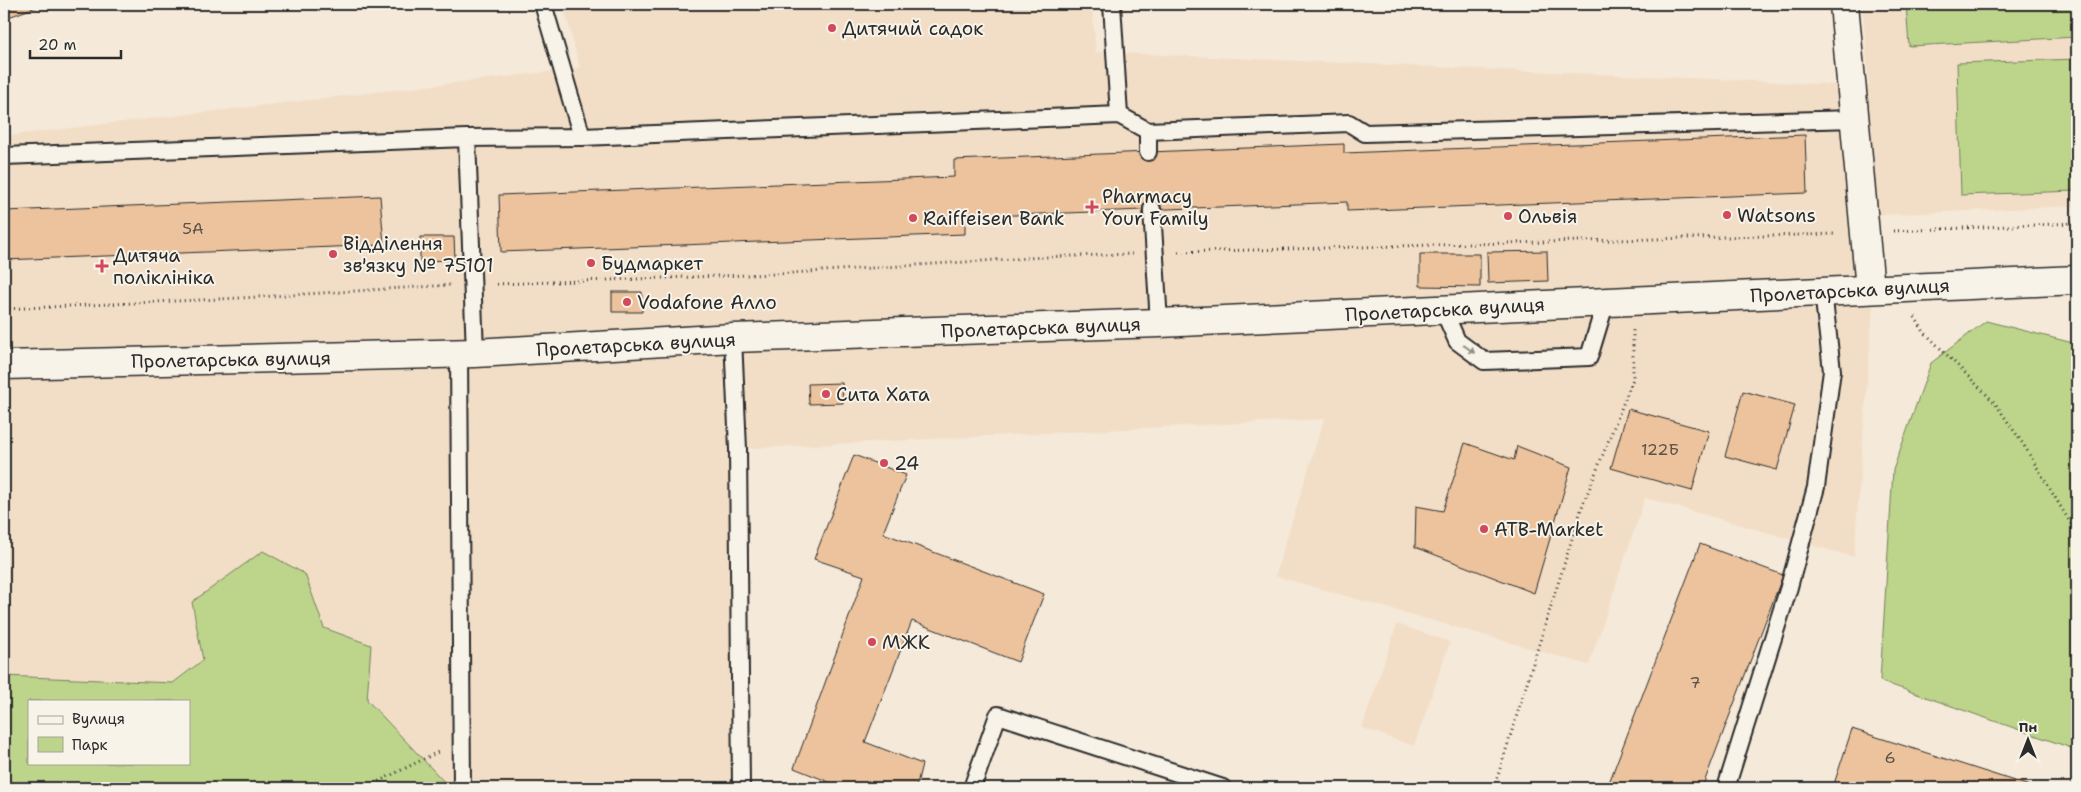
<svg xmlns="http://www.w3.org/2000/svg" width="2081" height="792" font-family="'Shantell Sans',sans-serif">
	<rect width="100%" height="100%" fill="#f5e9d9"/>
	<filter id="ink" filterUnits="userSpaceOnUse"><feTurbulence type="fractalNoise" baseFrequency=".02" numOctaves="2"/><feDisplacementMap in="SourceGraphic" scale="10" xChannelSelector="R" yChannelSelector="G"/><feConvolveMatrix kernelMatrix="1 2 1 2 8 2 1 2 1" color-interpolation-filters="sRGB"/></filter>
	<g filter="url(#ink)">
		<!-- built -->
		<path fill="#f2dec7" d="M 563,4 L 1092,4 L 1096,52 L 1869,86 L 1862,4 L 2077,4 L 2077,206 L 1880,215 L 1854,557 L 1645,498 L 1589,665 L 1275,576 L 1324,419 L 738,449 L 741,788 L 450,788 L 367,700 L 371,645 L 323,628 L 305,574 L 192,602 L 203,660 L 173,683 L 4,676 L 4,136 L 580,68 Z
			M 1397,624 L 1450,642 L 1414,746 L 1362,728 Z"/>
		<!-- green -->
		<path fill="#bdd48b" stroke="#74805b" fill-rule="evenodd" d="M 1906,4 L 2077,4 L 2077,37 L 1909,46 Z
			M 2077,59 L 2077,191 L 1961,195 L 1957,63 Z
			M 1986,321 L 2077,344 L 2077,750 L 1880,681 L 1893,470 L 1931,363 Z
			M 263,551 L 305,574 L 324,628 L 371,645 L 367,700 L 450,788 L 4,788 L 4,676 L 173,683 L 203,660 L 192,602 ZM 29,701 L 189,701 L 189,763 L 29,763 Z"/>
		<!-- building -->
		<path fill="#ecc39c" stroke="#2b2b2b" d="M 4,4 L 44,4 L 6,18 Z
			M 1805,135 L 1807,193 L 1347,211 L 1347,202 L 965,217 L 965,234 L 501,252 L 499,195 L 954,177 L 954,160 L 1344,144 L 1344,153 Z
			M 380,196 L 384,245 L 4,260 L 4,211 Z
			M 420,237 L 454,237 L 455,260 L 420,261 Z
			M 1547,251 L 1548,281 L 1488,283 L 1487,252 Z
			M 1420,254 L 1480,254 L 1480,287 L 1420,286 Z
			M 612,292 L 642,292 L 642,312 L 612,312 Z
			M 842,383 L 843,403 L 809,404 L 808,384 Z
			M 1743,391 L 1795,405 L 1777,470 L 1725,456 Z
			M 1628,409 L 1709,431 L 1692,491 L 1611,468 Z
			M 1465,443 L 1514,460 L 1517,446 L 1571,467 L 1534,593 L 1415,547 L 1416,506 L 1443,511 Z
			M 854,455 L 906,475 L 883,533 L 1044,594 L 1018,662 L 912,621 L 865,742 L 922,764 L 916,788 L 844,788 L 794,768 L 864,576 L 814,559 Z
			M 1700,544 L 1783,575 L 1702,788 L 1607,788 Z
			M 1852,729 L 2036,788 L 1846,788 L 1834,784 Z"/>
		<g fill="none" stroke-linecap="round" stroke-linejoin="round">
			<defs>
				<path id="lane" d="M 543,4 L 582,137
					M 1112,4 L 1119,115
					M 1148,131 L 1148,152
					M 467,138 L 475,353
					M 4,156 L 467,138 L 582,137 L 1119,115 L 1148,131 L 1349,123 L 1365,133 L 1855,119
					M 1152,209 L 1159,323
					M 1443,309 L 1457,341 L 1484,361 L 1589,357 L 1606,301
					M 733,338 L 738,449 L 741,788
					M 459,353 L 462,788
					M 972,788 L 998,715 L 1223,788
					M 1726,788 L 1789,587 L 1816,487 L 1832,371 L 1823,291"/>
				<path id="street" d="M 1844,4 L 1870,289"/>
				<path id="secondary" d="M 4,365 L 475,353 L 733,338 L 1159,323 L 2077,280"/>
			</defs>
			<!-- lane casing -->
			<use href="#lane" stroke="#2b2b2b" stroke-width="20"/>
			<!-- street casing -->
			<use href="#street" stroke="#2b2b2b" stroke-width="31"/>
			<!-- secondary casing -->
			<use href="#secondary" stroke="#2b2b2b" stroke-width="31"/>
			<!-- path -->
			<path stroke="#2b2b2b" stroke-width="3" stroke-dasharray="1 4" stroke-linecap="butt" d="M 1893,231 L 2077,223
				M 1178,252 L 1837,234
				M 497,284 L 776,274 L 1044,257 L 1132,254
				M 4,309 L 241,298 L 451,285
				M 1915,317 L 1924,332 L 1995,403 L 2023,444 L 2077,534
				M 365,788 L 438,752
				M 1494,788 L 1582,507 L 1633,379 L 1633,329"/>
			<!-- lane -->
			<use href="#lane" stroke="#f7f3e8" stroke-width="16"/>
			<!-- street -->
			<use href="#street" stroke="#f7f3e8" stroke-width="28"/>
			<!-- secondary -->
			<use href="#secondary" stroke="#f7f3e8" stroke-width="28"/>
		</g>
		<!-- one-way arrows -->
		<defs><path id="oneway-solid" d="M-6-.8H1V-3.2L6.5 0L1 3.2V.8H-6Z" transform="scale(1.25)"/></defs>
		<use fill="#918f8a" href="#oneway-solid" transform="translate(1469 349) rotate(36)"/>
	</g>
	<!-- markers -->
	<g fill="#d1495b" stroke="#f7f3e8" stroke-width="2">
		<circle cx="832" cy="28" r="5"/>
		<path d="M1089.5 199.5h5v5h5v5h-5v5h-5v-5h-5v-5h5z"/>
		<circle cx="1727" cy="215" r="5"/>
		<circle cx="1508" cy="216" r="5"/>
		<circle cx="913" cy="218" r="5"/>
		<circle cx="333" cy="254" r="5"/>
		<circle cx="591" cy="263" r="5"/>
		<path d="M99.5 258.5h5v5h5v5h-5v5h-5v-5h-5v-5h5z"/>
		<circle cx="627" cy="302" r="5"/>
		<circle cx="826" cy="394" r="5"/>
		<circle cx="884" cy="463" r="5"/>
		<circle cx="1484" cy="529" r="5"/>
		<circle cx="872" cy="642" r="5"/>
	</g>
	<g text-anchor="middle" stroke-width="4" stroke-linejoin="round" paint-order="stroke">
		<!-- number labels -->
		<g font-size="16" fill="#5b5147">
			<text x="193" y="234">5А</text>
			<text x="1660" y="455">122Б</text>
			<text x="1695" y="688">7</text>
			<text x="1890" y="763">6</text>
		</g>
		<!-- poi labels -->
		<g font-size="19" fill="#2b2b2b" stroke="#f7f3e8" text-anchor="start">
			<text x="842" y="35">Дитячий садок</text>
			<text x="1102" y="203">Pharmacy<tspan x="1102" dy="22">Your Family</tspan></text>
			<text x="1737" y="222">Watsons</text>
			<text x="1518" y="223">Ольвія</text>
			<text x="923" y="225">Raiffeisen Bank</text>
			<text x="343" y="250">Відділення<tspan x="343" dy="22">зв'язку № 75101</tspan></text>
			<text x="113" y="262">Дитяча<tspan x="113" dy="22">поліклініка</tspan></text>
			<text x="601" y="270">Будмаркет</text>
			<text x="637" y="309">Vodafone Алло</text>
			<text x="836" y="401">Сита Хата</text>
			<text x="894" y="470">24</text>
			<text x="1494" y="536">ATB-Market</text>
			<text x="882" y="649">МЖК</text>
		</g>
		<!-- street labels -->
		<g font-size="19" fill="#2b2b2b" stroke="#f7f3e8">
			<text transform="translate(1850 290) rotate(-3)" y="7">Пролетарська вулиця</text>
			<text transform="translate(1445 309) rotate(-3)" y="7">Пролетарська вулиця</text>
			<text transform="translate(1041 327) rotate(-2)" y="7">Пролетарська вулиця</text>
			<text transform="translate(636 344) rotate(-3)" y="7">Пролетарська вулиця</text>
			<text transform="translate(231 359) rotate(-1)" y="7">Пролетарська вулиця</text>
		</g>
	</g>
	<!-- margin -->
	<rect width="2081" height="792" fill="none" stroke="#f7f3e8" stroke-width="20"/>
	<rect x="10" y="10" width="2061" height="772" fill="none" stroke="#2b2b2b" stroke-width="2" filter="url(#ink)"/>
	<!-- legend -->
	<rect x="28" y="700" width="162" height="65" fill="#f7f3e8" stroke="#a5a39c"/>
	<rect x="38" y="716" width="25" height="8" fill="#f7f3e8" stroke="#a5a39c"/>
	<text x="72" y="724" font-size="15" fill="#2b2b2b">Вулиця</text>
	<rect x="38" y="737" width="25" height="15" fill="#bdd48b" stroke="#a5a39c"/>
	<text x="72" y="750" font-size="15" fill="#2b2b2b">Парк</text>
	<!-- north arrow -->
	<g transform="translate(2028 740)" stroke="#f7f3e8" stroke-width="4" paint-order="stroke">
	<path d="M0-4L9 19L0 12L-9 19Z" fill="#2b2b2b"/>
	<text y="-8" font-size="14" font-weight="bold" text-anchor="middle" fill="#2b2b2b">Пн</text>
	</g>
	<!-- scale -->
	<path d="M30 50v8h91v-8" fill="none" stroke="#2b2b2b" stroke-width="2.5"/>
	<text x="38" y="50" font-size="15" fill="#2b2b2b" stroke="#f7f3e8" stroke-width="4" paint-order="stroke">20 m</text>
</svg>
